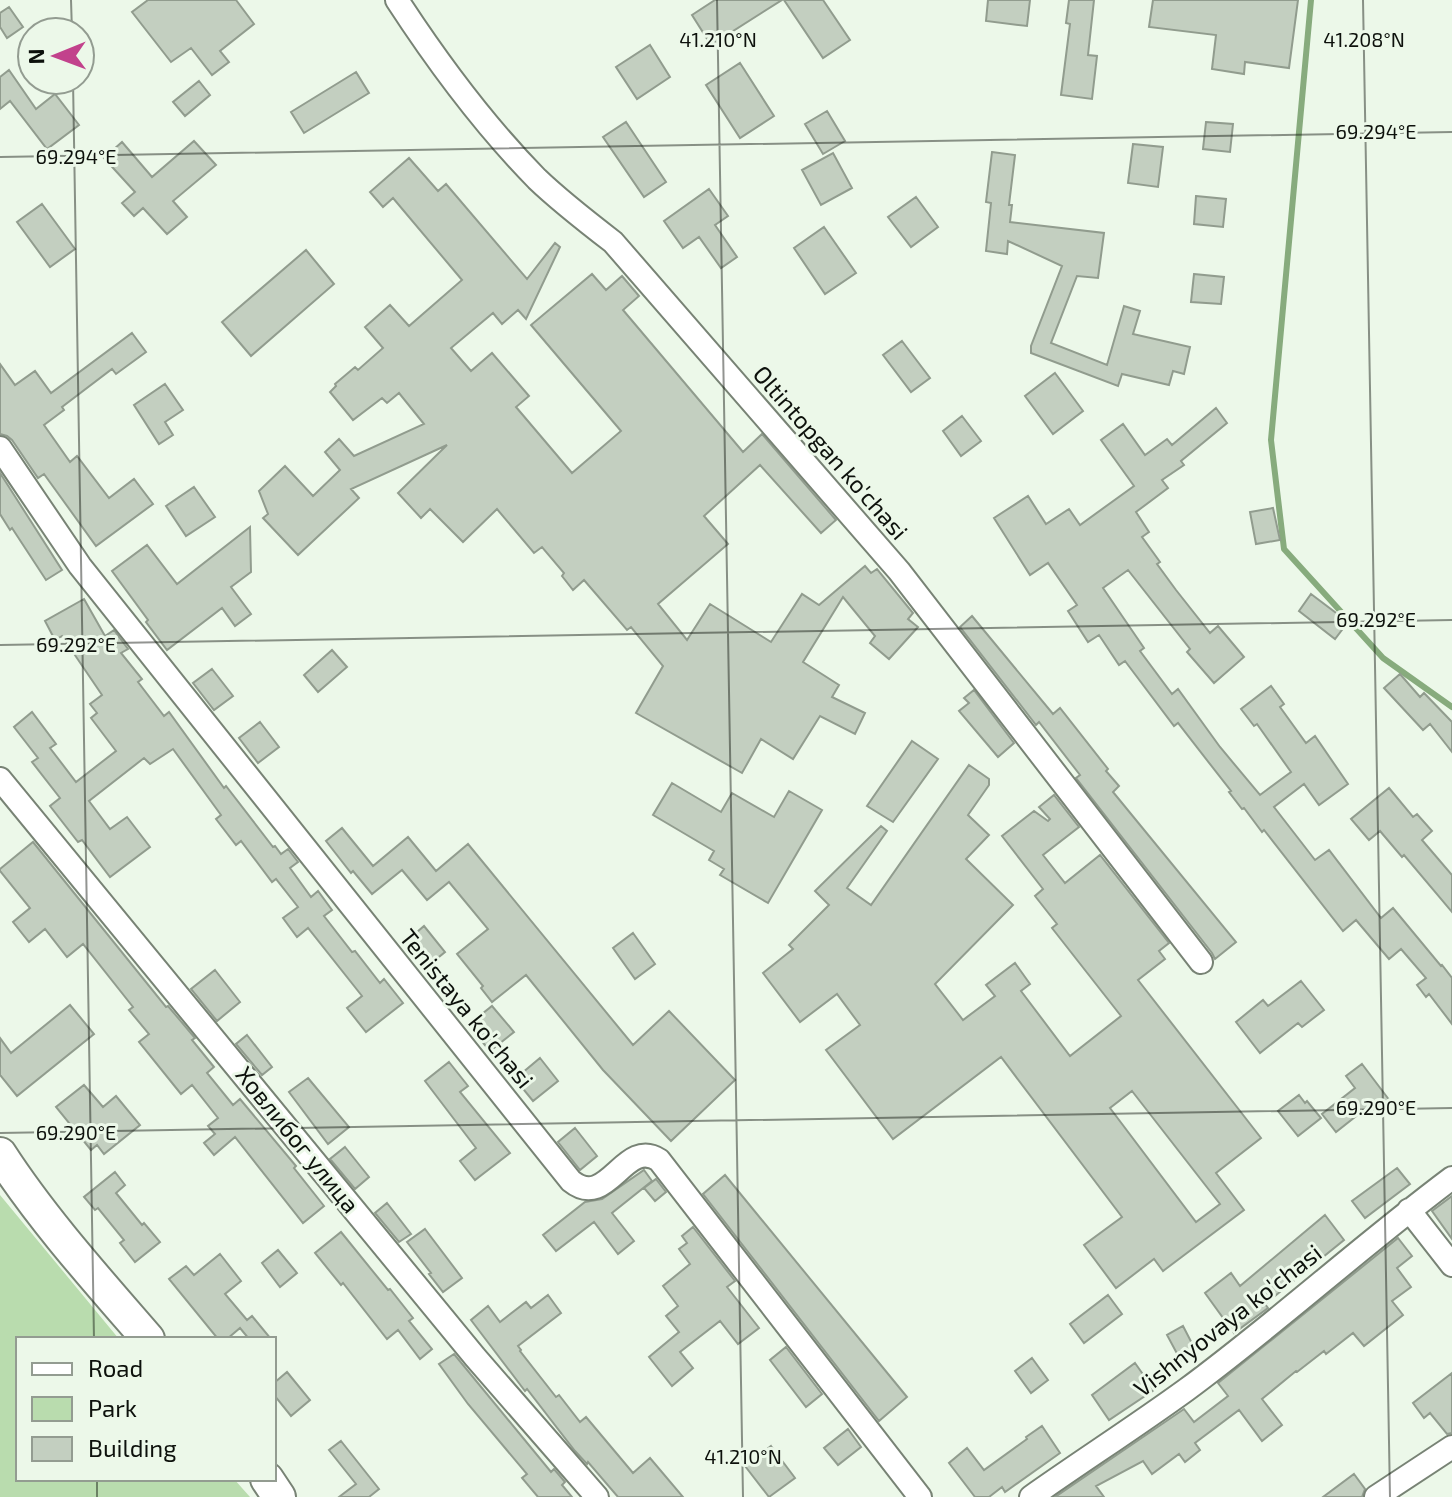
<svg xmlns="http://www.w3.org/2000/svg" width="1452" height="1497" font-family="'Exo 2',sans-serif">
	<rect width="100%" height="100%" fill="#ecf8e9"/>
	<!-- green -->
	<path fill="#b9dcae" d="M 0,1195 L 119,1339 L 18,1339 L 18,1479 L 234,1479 L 250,1497 L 0,1497 Z"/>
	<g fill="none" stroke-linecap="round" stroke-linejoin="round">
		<!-- stream -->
		<path stroke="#87ab7d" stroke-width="6" d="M 1311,0 L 1271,440 L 1284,549 L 1383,658 L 1452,707"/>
	</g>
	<!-- building -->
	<path fill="#c3cfc0" stroke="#919c8e" stroke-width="2" fill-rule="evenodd" d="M 148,0 L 236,0 L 254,24 L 220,51 L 229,62 L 212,75 L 191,48 L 171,62 L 132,12 Z
		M 715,0 L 782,0 L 711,45 L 692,15 Z
		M 784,0 L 823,0 L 850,40 L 823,58 Z
		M 988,0 L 1030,0 L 1027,26 L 986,21 Z
		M 1069,0 L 1094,0 L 1088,55 L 1097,56 L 1092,99 L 1061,95 L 1070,24 L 1066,23 Z
		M 1153,0 L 1298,0 L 1289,68 L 1245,62 L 1244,74 L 1212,69 L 1216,35 L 1149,27 Z
		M 9,7 L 23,27 L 7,38 L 0,27 L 0,13 Z
		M 650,45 L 670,77 L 637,99 L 616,67 Z
		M 740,63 L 774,116 L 740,138 L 706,85 Z
		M 9,70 L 36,109 L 55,94 L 79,125 L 47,149 L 10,101 L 0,109 L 0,77 Z
		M 356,72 L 369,93 L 304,133 L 291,112 Z
		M 199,81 L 210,95 L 185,116 L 173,102 Z
		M 827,111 L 845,141 L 823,154 L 805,124 Z
		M 626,122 L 666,182 L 644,197 L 603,137 Z
		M 1206,122 L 1233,124 L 1230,152 L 1203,149 Z
		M 194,141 L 216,165 L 173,201 L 187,217 L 167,234 L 143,208 L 134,216 L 122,203 L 135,192 L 104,158 L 122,142 L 152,177 Z
		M 1133,144 L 1163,147 L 1158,187 L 1128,183 Z
		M 992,152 L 1015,155 L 1009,205 L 1012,205 L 1010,222 L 1104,233 L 1098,278 L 1077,276 L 1051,343 L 1107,365 L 1124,306 L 1140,311 L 1133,334 L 1190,347 L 1184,374 L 1173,371 L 1169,385 L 1122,374 L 1118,386 L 1031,353 L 1031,346 L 1062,266 L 1008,241 L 1007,254 L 986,251 L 991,203 L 986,202 Z
		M 833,153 L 852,188 L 821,205 L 802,170 Z
		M 409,158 L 438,191 L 446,184 L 527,279 L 555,243 L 560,247 L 526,319 L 518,310 L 502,324 L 493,313 L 451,348 L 471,371 L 492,353 L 529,396 L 516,407 L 572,473 L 621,431 L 531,325 L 592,274 L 606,290 L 622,276 L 639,296 L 623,310 L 743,452 L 762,434 L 836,520 L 821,533 L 760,465 L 704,516 L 728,544 L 658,604 L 687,640 L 710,604 L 771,642 L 802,594 L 819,605 L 865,566 L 871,573 L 877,569 L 913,613 L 908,619 L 918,627 L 889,659 L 870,643 L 875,636 L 843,597 L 803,662 L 839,685 L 832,697 L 865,713 L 855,734 L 820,716 L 793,759 L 761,739 L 742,773 L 636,713 L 663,666 L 631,627 L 627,630 L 584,580 L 573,590 L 562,576 L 564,573 L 542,547 L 534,553 L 497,509 L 463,542 L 430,509 L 421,518 L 398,493 L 447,445 L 351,489 L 359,498 L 298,555 L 263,518 L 268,514 L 259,491 L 285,466 L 313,496 L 340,470 L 325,452 L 339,439 L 354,456 L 424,424 L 399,393 L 387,403 L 382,398 L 353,420 L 330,392 L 336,386 L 335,384 L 355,367 L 358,370 L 383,348 L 365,327 L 390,305 L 409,326 L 462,280 L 393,198 L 383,207 L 370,192 Z
		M 709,189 L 728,216 L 715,225 L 737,257 L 721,268 L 699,237 L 683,248 L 664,221 Z
		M 1196,196 L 1226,199 L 1223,227 L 1194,224 Z
		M 916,197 L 938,227 L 911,247 L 888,217 Z
		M 42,204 L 75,249 L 50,267 L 17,222 Z
		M 824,227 L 856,273 L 825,294 L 794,248 Z
		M 306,250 L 334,284 L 251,356 L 222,322 Z
		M 1194,274 L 1224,277 L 1221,304 L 1191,302 Z
		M 132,333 L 146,352 L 116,374 L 112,369 L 62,407 L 64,410 L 44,425 L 70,462 L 77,456 L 109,498 L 134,479 L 153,504 L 96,546 L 44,474 L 38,478 L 12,440 L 7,436 L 0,434 L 0,364 L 15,385 L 35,371 L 51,393 Z
		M 902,341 L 930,378 L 911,392 L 883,355 Z
		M 1055,373 L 1083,411 L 1053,434 L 1025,396 Z
		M 165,384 L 183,410 L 165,422 L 173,435 L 159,444 L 134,405 Z
		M 1216,408 L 1227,423 L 1181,461 L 1184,465 L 1162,480 L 1168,488 L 1136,512 L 1149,532 L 1142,537 L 1160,562 L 1157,564 L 1176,590 L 1210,633 L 1218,626 L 1244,657 L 1214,683 L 1187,652 L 1190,649 L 1128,570 L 1103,588 L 1144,648 L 1140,651 L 1172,694 L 1178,689 L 1220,747 L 1260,795 L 1291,772 L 1257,724 L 1254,726 L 1241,709 L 1271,686 L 1284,704 L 1280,707 L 1306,743 L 1315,736 L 1348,784 L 1319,805 L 1304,784 L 1274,807 L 1315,860 L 1329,850 L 1381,918 L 1393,908 L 1441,966 L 1442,965 L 1452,978 L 1452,1024 L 1429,994 L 1426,997 L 1417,985 L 1426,978 L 1401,949 L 1389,959 L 1356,920 L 1343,931 L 1264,830 L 1262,832 L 1244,808 L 1242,809 L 1229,792 L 1231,791 L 1178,723 L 1174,726 L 1125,661 L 1119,665 L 1099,635 L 1088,642 L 1068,611 L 1077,605 L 1048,563 L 1030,575 L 994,518 L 1028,496 L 1046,524 L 1069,509 L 1080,525 L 1134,486 L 1101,440 L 1123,424 L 1145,455 L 1167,439 L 1172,445 Z
		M 962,416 L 981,441 L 961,456 L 943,431 Z
		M 0,473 L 62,570 L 46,580 L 12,528 L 10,530 L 0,514 Z
		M 194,487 L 215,517 L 186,536 L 166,506 Z
		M 1273,508 L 1280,540 L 1256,544 L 1250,512 Z
		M 250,527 L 251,572 L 231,587 L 251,614 L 235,626 L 222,608 L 167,650 L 146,622 L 148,620 L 112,571 L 147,545 L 177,584 Z
		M 1311,594 L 1348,622 L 1335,639 L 1299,611 Z
		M 84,599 L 105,636 L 114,630 L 128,649 L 121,653 L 142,679 L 138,682 L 164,716 L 169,712 L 224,788 L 226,786 L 273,847 L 275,846 L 281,854 L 288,849 L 298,862 L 290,868 L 311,897 L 318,891 L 332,910 L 324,916 L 352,952 L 355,951 L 380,983 L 384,979 L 403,1003 L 366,1032 L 347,1008 L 362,996 L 308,928 L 297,937 L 283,918 L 298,907 L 276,879 L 272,882 L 241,841 L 236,845 L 216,819 L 221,815 L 173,749 L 150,764 L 144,758 L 89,801 L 110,829 L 127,817 L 150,847 L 110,877 L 82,840 L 78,842 L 50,806 L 60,798 L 32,762 L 38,758 L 14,727 L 32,712 L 56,744 L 50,748 L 76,782 L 116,751 L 91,718 L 97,713 L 90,704 L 102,695 L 62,636 L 55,640 L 45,621 Z
		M 972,616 L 1053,714 L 1060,708 L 1108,769 L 1106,771 L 1119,786 L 1113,792 L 1236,942 L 1215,959 L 1212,953 L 1076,778 L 1080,775 L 1039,722 L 1036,725 L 960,627 Z
		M 332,650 L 347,667 L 318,692 L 304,675 Z
		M 212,669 L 233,696 L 214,710 L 193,683 Z
		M 1400,674 L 1420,697 L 1424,693 L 1452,722 L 1452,752 L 1430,724 L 1423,730 L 1384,688 Z
		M 974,690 L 1014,743 L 998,757 L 959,711 L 969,703 L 964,698 Z
		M 260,722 L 279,747 L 258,763 L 239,738 Z
		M 912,741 L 938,759 L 893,822 L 867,806 Z
		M 969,765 L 989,779 L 989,785 L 968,815 L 989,835 L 966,859 L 1013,905 L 935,984 L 963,1020 L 995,996 L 986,985 L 1015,963 L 1030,984 L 1021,991 L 1070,1056 L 1121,1016 L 1052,928 L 1057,924 L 1035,896 L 1043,889 L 1002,836 L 1034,811 L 1048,821 L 1050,819 L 1039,807 L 1054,795 L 1079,827 L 1043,855 L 1065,883 L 1100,855 L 1169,943 L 1159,951 L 1165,959 L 1138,980 L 1261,1138 L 1216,1173 L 1244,1210 L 1163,1271 L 1154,1259 L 1116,1288 L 1084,1245 L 1122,1217 L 1001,1057 L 893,1139 L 826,1050 L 860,1025 L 837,994 L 800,1022 L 763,973 L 793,949 L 789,945 L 829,905 L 815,891 L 881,826 L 887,831 L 847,888 L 871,905 ZM 1132,1091 L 1220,1204 L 1196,1222 L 1110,1108 Z
		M 672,783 L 721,812 L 732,793 L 774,817 L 789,791 L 822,810 L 768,903 L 720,875 L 724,869 L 709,860 L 714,851 L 653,815 Z
		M 1389,788 L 1413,817 L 1417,814 L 1432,831 L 1422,840 L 1452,875 L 1452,912 L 1404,855 L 1402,857 L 1380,831 L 1369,840 L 1351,819 Z
		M 342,828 L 373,866 L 408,837 L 436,871 L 468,844 L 633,1045 L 669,1011 L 735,1080 L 671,1141 L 603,1070 L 526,975 L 492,1002 L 481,988 L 483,986 L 457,954 L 488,929 L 449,882 L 427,900 L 402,870 L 372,894 L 353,871 L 351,873 L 326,841 Z
		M 33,842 L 166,1007 L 168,1006 L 195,1038 L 192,1040 L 214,1067 L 207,1073 L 233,1105 L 240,1099 L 296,1166 L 294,1168 L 324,1206 L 303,1223 L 235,1137 L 214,1155 L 204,1143 L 215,1134 L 208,1126 L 218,1118 L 192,1085 L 181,1094 L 139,1042 L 149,1034 L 129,1010 L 133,1007 L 83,944 L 67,957 L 45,929 L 29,942 L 13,922 L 30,908 L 0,871 L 0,869 Z
		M 424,926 L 445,952 L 429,965 L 409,939 Z
		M 633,933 L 655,964 L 635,979 L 613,948 Z
		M 215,970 L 240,1002 L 217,1021 L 191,989 Z
		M 1301,981 L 1324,1010 L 1302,1027 L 1298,1023 L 1260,1053 L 1236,1022 L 1263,1000 L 1268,1006 Z
		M 70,1005 L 94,1034 L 17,1096 L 0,1075 L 0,1038 L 11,1053 Z
		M 492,1006 L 514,1032 L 490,1051 L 468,1025 Z
		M 247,1035 L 272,1067 L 262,1075 L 236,1044 Z
		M 540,1058 L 558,1081 L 533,1101 L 515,1079 Z
		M 449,1062 L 468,1086 L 460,1092 L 510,1153 L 475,1180 L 460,1161 L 476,1148 L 425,1081 Z
		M 1362,1064 L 1390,1101 L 1374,1113 L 1369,1106 L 1336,1132 L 1322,1114 L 1355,1088 L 1346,1076 Z
		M 308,1078 L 349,1127 L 328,1144 L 289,1092 Z
		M 84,1085 L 103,1107 L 116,1096 L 140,1125 L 104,1154 L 97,1145 L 91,1150 L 56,1107 Z
		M 1299,1095 L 1305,1103 L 1307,1101 L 1321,1118 L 1298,1136 L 1278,1111 Z
		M 575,1128 L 597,1156 L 580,1170 L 558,1142 Z
		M 345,1147 L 369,1177 L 355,1189 L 330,1159 Z
		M 1397,1168 L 1410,1184 L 1365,1218 L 1352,1201 Z
		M 644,1170 L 652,1181 L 612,1213 L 634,1241 L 618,1254 L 594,1222 L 556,1251 L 543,1235 L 585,1202 L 602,1199 Z
		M 115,1172 L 125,1185 L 116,1193 L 142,1225 L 144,1223 L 160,1242 L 135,1262 L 120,1243 L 124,1240 L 98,1208 L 95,1210 L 84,1197 Z
		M 725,1175 L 907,1397 L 879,1421 L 703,1194 Z
		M 656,1179 L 666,1192 L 655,1201 L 644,1188 Z
		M 1452,1196 L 1452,1239 L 1432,1211 Z
		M 387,1203 L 411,1234 L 399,1242 L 375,1213 Z
		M 1325,1215 L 1344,1240 L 1265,1304 L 1268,1308 L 1234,1333 L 1205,1293 L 1231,1273 L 1240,1286 Z
		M 693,1227 L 735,1281 L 727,1287 L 759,1328 L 738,1344 L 720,1321 L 680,1352 L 693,1368 L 672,1386 L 649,1357 L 679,1332 L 666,1316 L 678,1306 L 663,1286 L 690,1264 L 679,1249 L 687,1243 L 682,1236 Z
		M 425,1229 L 462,1278 L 443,1292 L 429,1274 L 431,1273 L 407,1242 Z
		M 341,1232 L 388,1290 L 390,1289 L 413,1318 L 409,1321 L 432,1349 L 420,1359 L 398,1330 L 387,1339 L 343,1283 L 341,1285 L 315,1253 Z
		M 1398,1238 L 1412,1256 L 1397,1268 L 1411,1287 L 1392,1301 L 1403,1315 L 1364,1346 L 1353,1333 L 1326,1354 L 1324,1351 L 1297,1372 L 1296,1371 L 1262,1399 L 1282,1425 L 1262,1441 L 1239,1410 L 1195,1443 L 1200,1450 L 1185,1462 L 1179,1454 L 1152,1474 L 1143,1461 L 1096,1486 L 1104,1497 L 1055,1497 L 1184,1409 L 1194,1422 L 1228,1396 L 1218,1383 Z
		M 278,1250 L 297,1273 L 280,1287 L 262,1263 Z
		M 220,1254 L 241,1281 L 225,1294 L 247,1320 L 252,1316 L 271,1339 L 249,1339 L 240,1328 L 227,1339 L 218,1339 L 169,1279 L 186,1266 L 194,1275 Z
		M 548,1295 L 561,1313 L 518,1346 L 521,1350 L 520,1351 L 556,1397 L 559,1395 L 580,1422 L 586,1417 L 633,1473 L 650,1458 L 683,1497 L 618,1497 L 588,1462 L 587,1464 L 575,1451 L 527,1389 L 525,1391 L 471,1320 L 488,1306 L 500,1322 L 526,1302 L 531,1308 Z
		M 1108,1295 L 1122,1314 L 1084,1343 L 1070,1324 Z
		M 1183,1326 L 1197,1353 L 1181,1361 L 1167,1335 Z
		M 786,1347 L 822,1394 L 806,1407 L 770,1360 Z
		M 454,1354 L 551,1472 L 554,1469 L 565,1482 L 562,1485 L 572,1497 L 538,1497 L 522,1478 L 527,1474 L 468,1404 L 439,1364 Z
		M 1032,1358 L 1048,1380 L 1031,1393 L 1015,1371 Z
		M 1135,1363 L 1154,1390 L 1109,1420 L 1092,1395 Z
		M 287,1372 L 310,1400 L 291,1416 L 274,1395 L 274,1383 Z
		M 1452,1373 L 1452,1433 L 1447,1434 L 1430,1413 L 1424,1418 L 1413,1403 Z
		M 1042,1426 L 1060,1453 L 1005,1492 L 1002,1487 L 989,1497 L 975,1497 L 949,1463 L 967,1448 L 984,1470 L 1027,1439 L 1026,1437 Z
		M 848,1429 L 861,1447 L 838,1465 L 824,1448 Z
		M 341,1441 L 379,1489 L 369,1497 L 339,1497 L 356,1484 L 329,1450 Z
		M 771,1446 L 795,1478 L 769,1497 L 745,1466 Z
		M 1354,1474 L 1365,1489 L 1362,1497 L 1323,1497 Z"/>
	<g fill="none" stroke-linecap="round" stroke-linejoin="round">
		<defs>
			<path id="street" d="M 397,0 C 438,63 484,125 537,179 C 561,202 587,222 613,242 L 899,571 L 1201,962
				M 0,448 L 80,566 L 571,1181 C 608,1211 624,1137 659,1160 L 920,1497
				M 0,779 L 475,1357 L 597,1497
				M 1409,1210 L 1452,1265
				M 1031,1497 C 1082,1461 1135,1427 1186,1390 C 1277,1323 1361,1246 1452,1178
				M 1376,1497 L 1452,1447"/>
			<path id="secondary" d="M 0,1154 C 42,1219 97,1280 148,1339
				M 267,1479 L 279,1497"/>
		</defs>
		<!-- street casing -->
		<use href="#street" stroke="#788375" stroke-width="26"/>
		<!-- secondary casing -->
		<use href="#secondary" stroke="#788375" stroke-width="36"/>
		<!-- street -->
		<use href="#street" stroke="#fff" stroke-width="22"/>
		<!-- secondary -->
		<use href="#secondary" stroke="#fff" stroke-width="32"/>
	</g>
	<!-- ticks -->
	<path fill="none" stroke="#0d110c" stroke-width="2" stroke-opacity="0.45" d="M 71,0 L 72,32M 717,0 L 743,1497M 1363,0 L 1390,1497M 73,80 L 94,1339M 0,157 L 1452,132M 0,645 L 1452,620M 0,1133 L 1452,1108M 97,1479 L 97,1497"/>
	<g text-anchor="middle" stroke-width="6" stroke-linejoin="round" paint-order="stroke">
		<!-- street labels -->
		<g font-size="24" fill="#0d110c" stroke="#ecf8e9">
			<text transform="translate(830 453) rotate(49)" y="8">Oltintopgan ko'chasi</text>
			<text transform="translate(466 1009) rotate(51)" y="8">Tenistaya ko'chasi</text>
			<text transform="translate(297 1140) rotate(51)" y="8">Ховлибог улица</text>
			<text transform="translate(1228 1321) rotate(-38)" y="8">Vishnyovaya ko'chasi</text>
		</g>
	</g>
	<g font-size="20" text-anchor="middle" fill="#0d110c" stroke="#ecf8e9" stroke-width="6" stroke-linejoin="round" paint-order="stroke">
		<text x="718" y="47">41.210°N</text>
		<text x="1364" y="47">41.208°N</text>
		<text x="1376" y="139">69.294°E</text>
		<text x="76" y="164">69.294°E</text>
		<text x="1376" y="627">69.292°E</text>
		<text x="76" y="652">69.292°E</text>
		<text x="1376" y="1115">69.290°E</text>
		<text x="76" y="1140">69.290°E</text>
		<text x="743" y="1464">41.210°N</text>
	</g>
	<!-- legend -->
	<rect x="16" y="1337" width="260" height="144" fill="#ecf8e9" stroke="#939c91" stroke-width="2"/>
	<rect x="32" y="1363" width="40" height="12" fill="#ffffff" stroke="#939c91" stroke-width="2"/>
	<text x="88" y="1377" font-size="24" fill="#0d110c">Road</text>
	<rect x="32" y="1397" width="40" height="24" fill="#b9dcae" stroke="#939c91" stroke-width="2"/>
	<text x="88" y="1417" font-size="24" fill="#0d110c">Park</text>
	<rect x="32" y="1437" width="40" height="24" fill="#c3cfc0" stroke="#939c91" stroke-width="2"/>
	<text x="88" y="1457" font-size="24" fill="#0d110c">Building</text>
	<!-- north arrow -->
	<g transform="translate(56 56) rotate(269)"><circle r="38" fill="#ecf8e9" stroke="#939c91" stroke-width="2"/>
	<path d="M0-6L14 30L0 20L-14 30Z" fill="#c2428c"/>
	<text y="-12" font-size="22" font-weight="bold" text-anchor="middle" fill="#0d110c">N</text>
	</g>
</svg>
